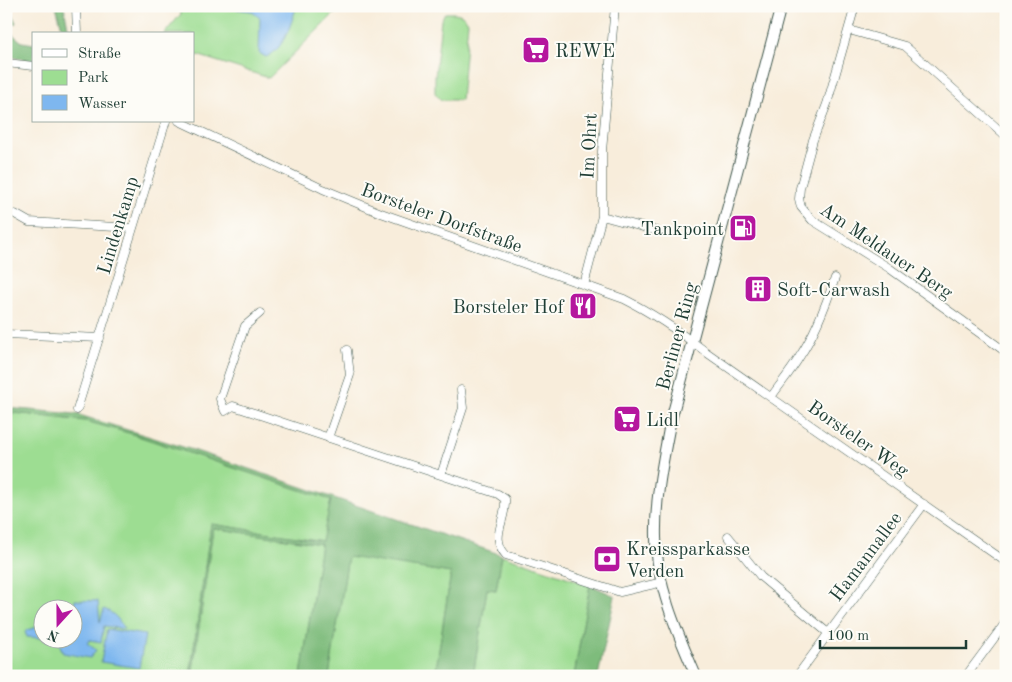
<svg xmlns="http://www.w3.org/2000/svg" width="1012" height="682" font-family="'Old Standard TT',serif">
	<rect width="100%" height="100%" fill="#fdfcf7"/>
	<filter id="ink" filterUnits="userSpaceOnUse"><feTurbulence type="fractalNoise" baseFrequency=".02" numOctaves="2"/><feDisplacementMap in="SourceGraphic" scale="10" xChannelSelector="R" yChannelSelector="G"/><feConvolveMatrix kernelMatrix="1 2 1 2 8 2 1 2 1" color-interpolation-filters="sRGB"/></filter>
	<filter id="wash" filterUnits="userSpaceOnUse"><feTurbulence type="fractalNoise" baseFrequency=".0096" numOctaves="4" result="noise"/><feDisplacementMap in="SourceGraphic" scale="20" xChannelSelector="R" yChannelSelector="G"/><feGaussianBlur stdDeviation="1.12" result="paint"/><feColorMatrix in="noise" values="0 0 0 0 0 0 0 0 0 0 0 0 0 0 0 0 0 1.4 0 .05"/><feComposite in="paint" operator="in"/></filter>
	<g filter="url(#wash)">
		<rect width="100%" height="100%" fill="#f8eddb"/>
		<!-- green -->
		<path fill="#9ddd92" stroke="#5e8d63" fill-rule="evenodd" d="M 179,6 L 342,6 L 269,78 L 194,54 L 194,34 L 164,34 L 181,14 Z
			M 445,13 C 456,13 462,12 468,22 L 461,100 L 441,100 L 435,93 L 435,77 L 441,20 Z
			M 6,412 L 86,421 L 129,433 L 331,500 L 323,541 L 211,524 L 190,676 L 6,676 ZM 42,610 L 72,610 L 72,640 L 42,640 Z
			M 213,528 L 321,544 L 301,676 L 192,676 Z
			M 502,555 L 590,585 L 574,676 L 473,676 L 487,589 L 496,590 Z
			M 348,556 L 451,573 L 435,676 L 329,676 Z"/>
		<!-- forest -->
		<path fill="#7ebc7c" stroke="#4e7c58" d="M 6,6 L 9,6 L 16,23 L 6,27 Z
			M 56,6 L 64,6 L 69,34 L 61,34 L 62,28 Z
			M 6,29 L 22,42 L 34,44 L 34,61 L 6,56 Z
			M 6,408 L 76,414 L 196,451 L 502,555 L 496,590 L 487,589 L 473,676 L 435,676 L 451,573 L 348,557 L 329,676 L 301,676 L 321,544 L 213,528 L 192,676 L 190,676 L 211,524 L 322,541 L 331,500 L 129,433 L 86,421 L 6,412 Z
			M 590,585 L 615,596 L 598,676 L 574,676 Z"/>
		<!-- water -->
		<path fill="#7eb7ef" stroke="#4e7a92" d="M 212,6 L 294,6 L 295,11 C 290,27 283,50 266,57 L 259,53 L 260,18 L 251,11 Z
			M 75,600 L 98,601 L 100,622 L 104,609 C 114,613 119,619 124,629 L 104,626 L 101,642 L 90,640 L 87,643 L 96,650 L 90,658 L 63,653 L 58,640 L 72,640 L 73,613 Z
			M 40,623 L 42,623 L 42,638 L 27,637 L 25,632 L 27,630 L 40,626 Z
			M 107,629 L 145,635 L 139,668 L 101,662 Z"/>
	</g>
	<g filter="url(#ink)">
		<g fill="none" stroke-linecap="round" stroke-linejoin="round">
			<defs>
				<path id="minor" d="M 76,6 L 77,34
					M 855,6 L 827,104 L 813,140 L 800,188 L 799,199 L 801,207 L 812,220 L 889,268 L 1006,352
					M 849,30 L 905,46 L 1006,136
					M 6,63 L 34,66
					M 179,121 L 323,189 L 381,213 L 624,299 C 654,314 680,332 706,352 L 1006,562
					M 15,214 L 29,222 L 133,228
					M 602,216 L 657,231
					M 584,285 L 602,216 L 602,151 L 615,6
					M 260,313 L 245,326 L 220,399 L 225,411 L 233,406 L 498,494 L 505,499 C 507,520 489,537 506,555 L 620,592 L 663,582
					M 6,334 L 100,338
					M 771,397 C 781,383 792,370 800,356 C 816,332 826,305 835,278
					M 77,410 L 166,121
					M 328,438 L 350,375 L 347,350
					M 441,475 L 463,408 L 461,390
					M 728,536 L 761,577 L 828,633
					M 797,676 L 924,504
					M 966,676 L 1006,622"/>
				<path id="tertiary" d="M 696,676 C 677,632 656,585 656,537 C 655,499 663,461 670,424 L 781,6"/>
			</defs>
			<!-- minor casing -->
			<use href="#minor" stroke="#40574d" stroke-width="9"/>
			<!-- tertiary casing -->
			<use href="#tertiary" stroke="#40574d" stroke-width="12"/>
			<!-- minor -->
			<use href="#minor" stroke="#fff" stroke-width="8"/>
			<!-- tertiary -->
			<use href="#tertiary" stroke="#fff" stroke-width="10"/>
		</g>
	</g>
	<!-- icons -->
	<defs>
		<symbol id="supermarket-square" viewBox="-11 -11 22 22"><rect x="-9" y="-9" width="18" height="18" rx="4" fill="#b5179e" stroke="#fdfcf7"/><path d="M-6-5.5h2.5l.6 2H6L4.5 2H-2.5L-4.4-4H-6ZM-1.5 3.2a1.3 1.3 0 1 0 .1 0ZM3 3.2a1.3 1.3 0 1 0 .1 0Z" fill="#fff"/></symbol>
		<symbol id="fuel-square" viewBox="-11 -11 22 22"><rect x="-9" y="-9" width="18" height="18" rx="4" fill="#b5179e" stroke="#fdfcf7"/><path d="M-5.5-6h7V0h2V4h1.3V-2.5L3-4.5l.8-.8L6-3V5H2.5V1h-1V6h-7ZM-4.2-4.7v3.2H.2V-4.7Z" fill="#fff"/></symbol>
		<symbol id="building-square" viewBox="-11 -11 22 22"><rect x="-9" y="-9" width="18" height="18" rx="4" fill="#b5179e" stroke="#fdfcf7"/><path d="M-4-6H4V6H1V3H-1V6H-4ZM-2.5-4.3h1.7v1.8h-1.7ZM.8-4.3h1.7v1.8H.8ZM-2.5-1h1.7V.8h-1.7ZM.8-1h1.7V.8H.8Z" fill="#fff"/></symbol>
		<symbol id="restaurant-square" viewBox="-11 -11 22 22"><rect x="-9" y="-9" width="18" height="18" rx="4" fill="#b5179e" stroke="#fdfcf7"/><path d="M-5-6h1v4h1v-4h1v4h1v-4h1v5L-1.5 .5V6h-2V.5L-5-1ZM5-6V6H3V1.5H1.5Q1.5-4 5-6Z" fill="#fff"/></symbol>
		<symbol id="bank-square" viewBox="-11 -11 22 22"><rect x="-9" y="-9" width="18" height="18" rx="4" fill="#b5179e" stroke="#fdfcf7"/><path d="M-6-4H6V4H-6ZM0-2.3a2.3 2.3 0 1 0 0 4.6a2.3 2.3 0 1 0 0-4.6Z" fill="#fff"/></symbol>
	</defs>
	<g fill-rule="evenodd">
		<use href="#supermarket-square" x="520" y="34" width="32" height="32"/>
		<use href="#fuel-square" x="727" y="212" width="32" height="32"/>
		<use href="#building-square" x="742" y="273" width="32" height="32"/>
		<use href="#restaurant-square" x="567" y="290" width="32" height="32"/>
		<use href="#supermarket-square" x="611" y="403" width="32" height="32"/>
		<use href="#bank-square" x="591" y="543" width="32" height="32"/>
	</g>
	<g text-anchor="middle" stroke-width="4" stroke-linejoin="round" paint-order="stroke">
		<!-- poi labels -->
		<g font-size="19" fill="#1f3d34" stroke="#fdfcf7" text-anchor="start">
			<text x="555" y="57">REWE</text>
			<text x="724" y="235" text-anchor="end">Tankpoint</text>
			<text x="777" y="296">Soft-Carwash</text>
			<text x="564" y="313" text-anchor="end">Borsteler Hof</text>
			<text x="646" y="426">Lidl</text>
			<text x="626" y="555">Kreissparkasse<tspan x="626" dy="22">Verden</tspan></text>
		</g>
		<!-- street labels -->
		<g font-size="19" fill="#1f3d34" stroke="#fdfcf7">
			<text transform="translate(588 146) rotate(-87)" y="7">Im Ohrt</text>
			<text transform="translate(442 217) rotate(20)" y="7">Borsteler Dorfstraße</text>
			<text transform="translate(117 225) rotate(-73)" y="7">Lindenkamp</text>
			<text transform="translate(887 250) rotate(34)" y="7">Am Meldauer Berg</text>
			<text transform="translate(676 336) rotate(-75)" y="7">Berliner Ring</text>
			<text transform="translate(859 438) rotate(35)" y="7">Borsteler Weg</text>
			<text transform="translate(865 556) rotate(-53)" y="7">Hamannallee</text>
		</g>
	</g>
	<!-- margin -->
	<rect width="1012" height="682" fill="none" stroke="#fdfcf7" stroke-width="25"/>
	<!-- legend -->
	<rect x="32" y="32" width="162" height="90" fill="#fdfcf7" stroke="#a4b0a9"/>
	<rect x="42" y="49" width="25" height="8" fill="#ffffff" stroke="#a4b0a9"/>
	<text x="78" y="58" font-size="15" fill="#1f3d34">Straße</text>
	<rect x="42" y="70" width="25" height="15" fill="#9ddd92" stroke="#a4b0a9"/>
	<text x="78" y="82" font-size="15" fill="#1f3d34">Park</text>
	<rect x="42" y="95" width="25" height="15" fill="#7eb7ef" stroke="#a4b0a9"/>
	<text x="78" y="108" font-size="15" fill="#1f3d34">Wasser</text>
	<!-- north arrow -->
	<g transform="translate(58 624) rotate(201)"><circle r="24" fill="#fdfcf7" stroke="#a4b0a9"/>
	<path d="M0-4L9 19L0 12L-9 19Z" fill="#b5179e"/>
	<text y="-8" font-size="14" font-weight="bold" text-anchor="middle" fill="#1f3d34">N</text>
	</g>
	<!-- scale -->
	<path d="M820 640v8h146v-8" fill="none" stroke="#1f3d34" stroke-width="2.5"/>
	<text x="827" y="640" font-size="15" fill="#1f3d34" stroke="#fdfcf7" stroke-width="4" paint-order="stroke">100 m</text>
</svg>
